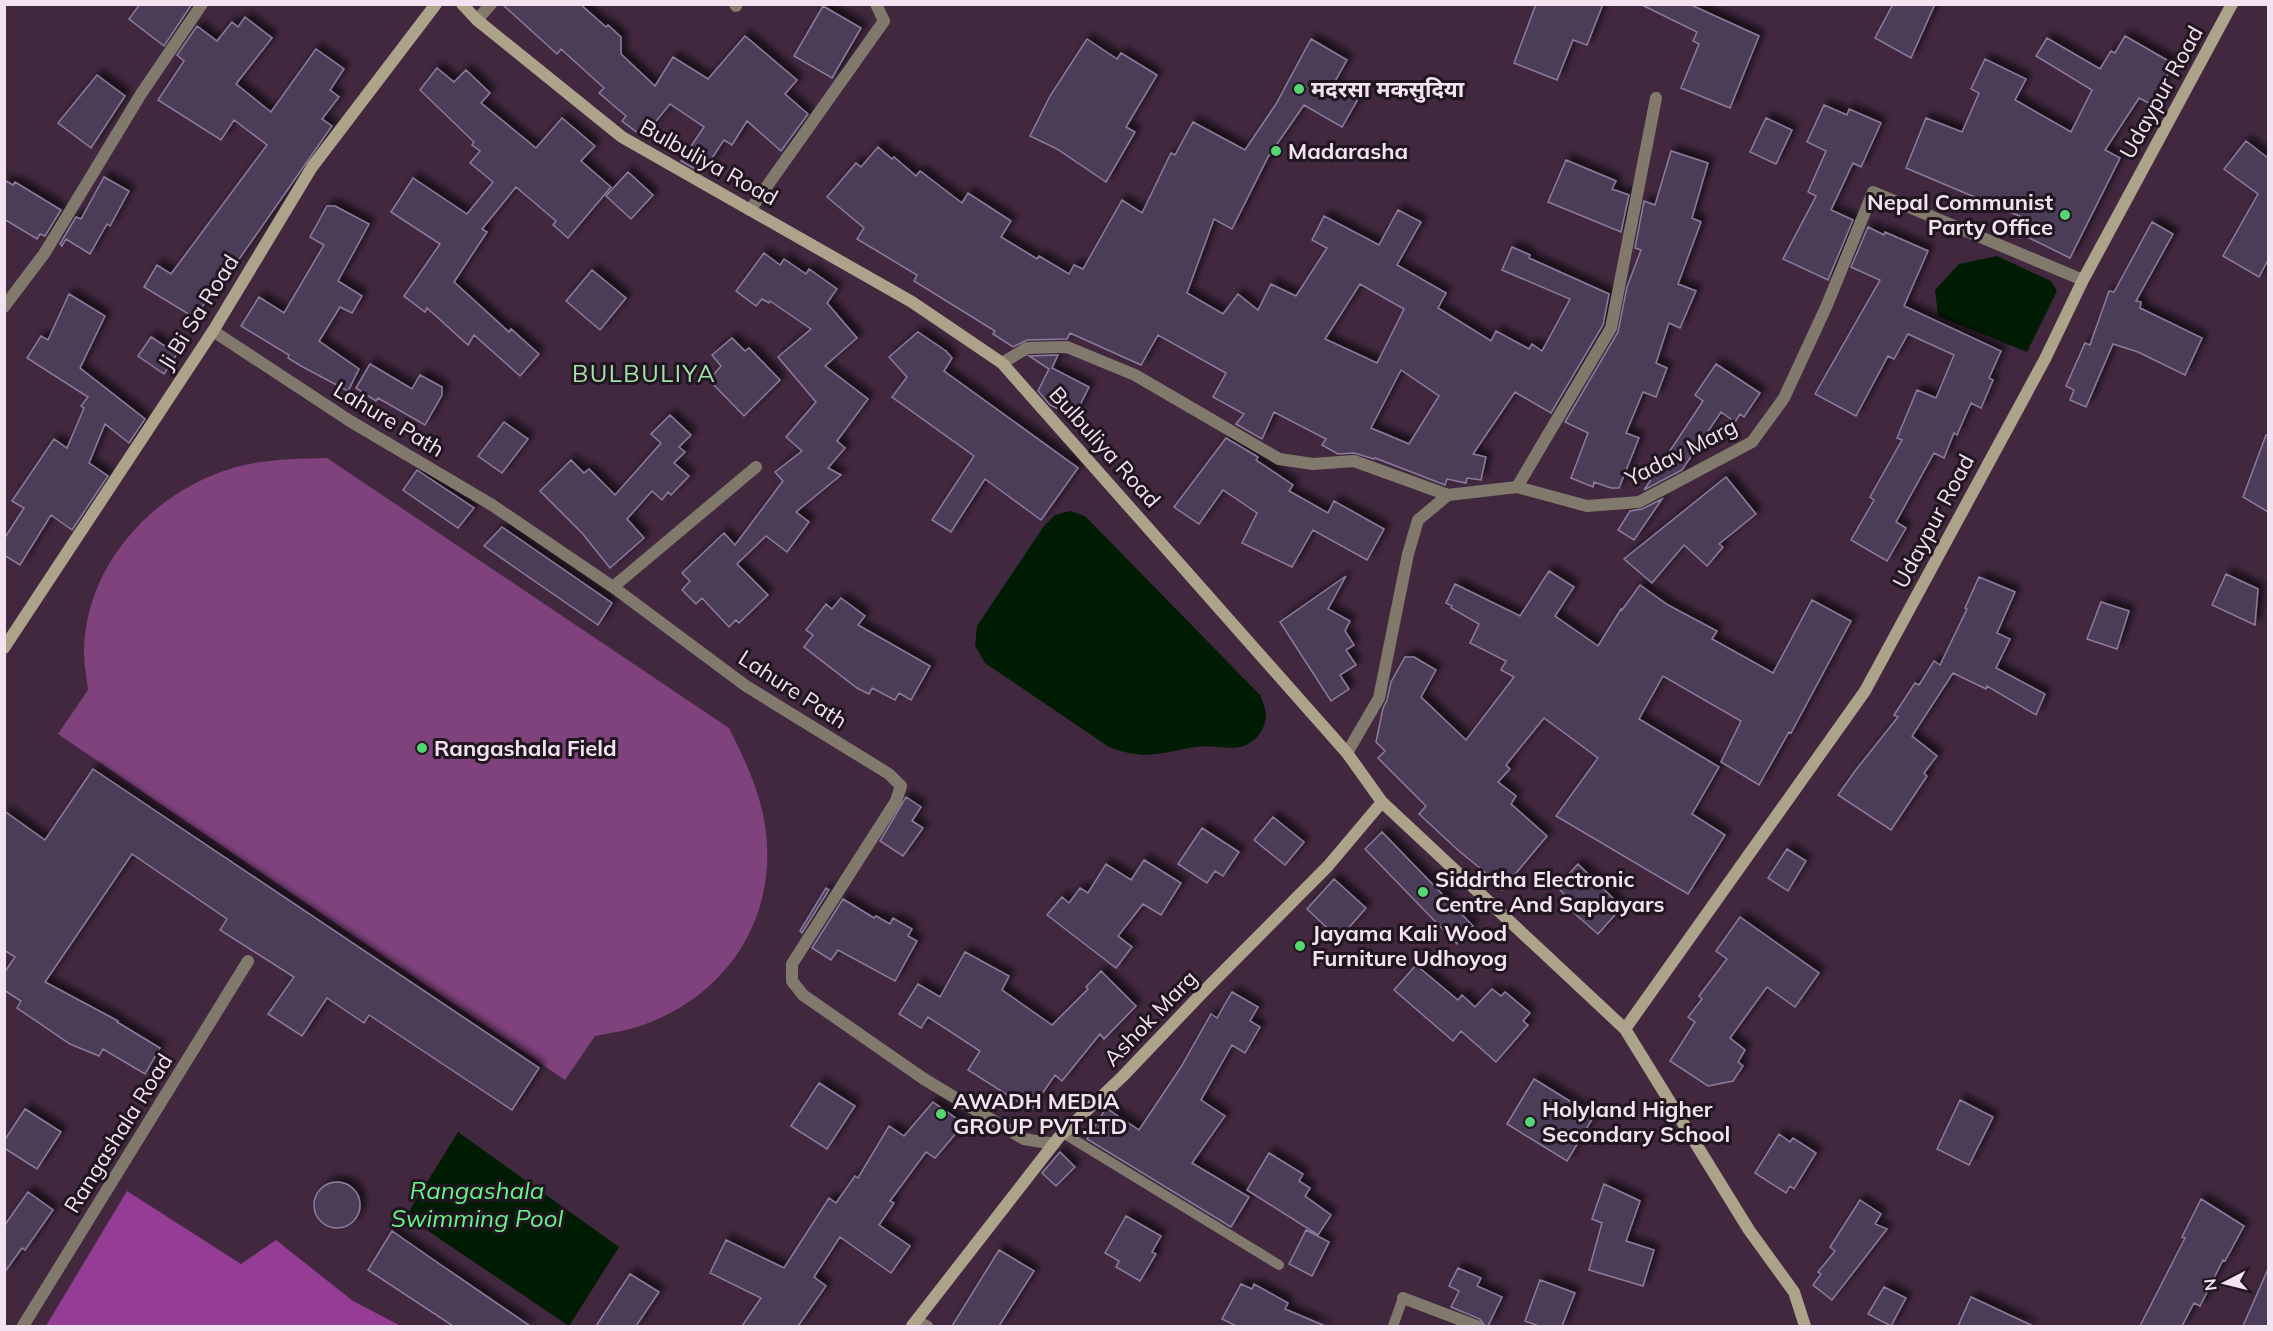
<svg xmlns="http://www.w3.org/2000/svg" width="2273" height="1331" font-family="Mulish,'Noto Sans Devanagari',sans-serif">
	<defs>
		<filter id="shadow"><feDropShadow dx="5.5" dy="-5.5" stdDeviation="3" flood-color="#0009"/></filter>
	</defs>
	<rect width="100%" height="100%" fill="#41283f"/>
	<!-- green -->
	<path fill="#7f427d" d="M 327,458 L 729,728 C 743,756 756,783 763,814 C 783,909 732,995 640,1026 C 626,1031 610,1033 595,1036 L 565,1080 L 58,734 L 88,690 C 87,678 84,666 84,654 C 84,565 154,490 236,467 C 265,459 296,459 327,458 Z"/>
	<!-- forest -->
	<path fill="#953c94" d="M 127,1191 L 241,1264 L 276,1240 L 353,1301 L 401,1326 L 46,1326 Z"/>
	<!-- water -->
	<path fill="#001d04" d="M 1997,256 L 2051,281 L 2057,291 L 2027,352 L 1938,316 L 1935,290 L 1959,264 Z
		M 1070,511 L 1085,516 L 1260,695 C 1262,701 1265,707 1266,713 C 1266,733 1251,748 1232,748 C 1219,747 1207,745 1195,747 C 1159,753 1146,761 1109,747 L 985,663 L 975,646 L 977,626 L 1044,526 L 1055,515 Z
		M 458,1132 L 619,1247 L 569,1326 L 406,1216 Z"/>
	<!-- building -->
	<path fill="#4c3c59" stroke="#8c7b9b" stroke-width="1.5" fill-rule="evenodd" filter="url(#shadow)" d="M 140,4 L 192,4 L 164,46 L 129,19 Z
		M 502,4 L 580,4 L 606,27 L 608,25 L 621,37 L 621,54 L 655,86 L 673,57 L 708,79 L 745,36 L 797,80 L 785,94 L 808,114 L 781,151 L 747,121 L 732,145 L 724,140 L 702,173 L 681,161 L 704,127 L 670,104 L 643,137 L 622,121 L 626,116 L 599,93 L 604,88 L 561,49 L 557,54 Z
		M 1536,4 L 1603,4 L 1587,45 L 1573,40 L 1557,80 L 1514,63 Z
		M 1640,4 L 1689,4 L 1759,36 L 1730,108 L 1681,88 L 1699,44 L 1693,41 L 1697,32 Z
		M 1893,4 L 1935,4 L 1911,58 L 1875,38 Z
		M 823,6 L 861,28 L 832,78 L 794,56 Z
		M 245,17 L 272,38 L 236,84 L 271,112 L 316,49 L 344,69 L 330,90 L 339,97 L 322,119 L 332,126 L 235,265 L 231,262 L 195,318 L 144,287 L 157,265 L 171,274 L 267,145 L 234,120 L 221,140 L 158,100 L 184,61 L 177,55 L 197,26 L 217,41 L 232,22 L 238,27 Z
		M 2125,36 L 2174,64 L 2151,104 L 2139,98 L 2105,150 L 2120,158 L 2070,258 L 2017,232 L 2024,218 L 1906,168 L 1926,118 L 1962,132 L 1979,93 L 1971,89 L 1985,59 L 2026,79 L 2015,100 L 2071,132 L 2092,90 L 2036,56 L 2047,38 L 2100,69 L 2111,51 L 2115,53 Z
		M 1087,39 L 1117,59 L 1121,53 L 1157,75 L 1126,127 L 1135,132 L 1106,182 L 1057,149 L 1030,136 L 1050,96 Z
		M 1311,39 L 1347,60 L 1333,85 L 1358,99 L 1342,127 L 1304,105 L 1268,157 L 1232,229 L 1214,219 L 1187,293 L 1223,314 L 1238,294 L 1258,310 L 1271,284 L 1296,296 L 1327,248 L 1312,240 L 1324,216 L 1379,245 L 1398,210 L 1421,222 L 1397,265 L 1446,293 L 1438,308 L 1491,341 L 1496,331 L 1529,349 L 1532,344 L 1542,351 L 1570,299 L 1502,270 L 1512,247 L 1530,255 L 1529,258 L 1609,294 L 1603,325 L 1551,413 L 1515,392 L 1473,454 L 1486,457 L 1481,480 L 1467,478 L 1466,483 L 1447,479 L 1445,485 L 1375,458 L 1374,459 L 1354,453 L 1338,454 L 1322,445 L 1326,439 L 1274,412 L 1262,439 L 1236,424 L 1244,414 L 1213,397 L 1226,373 L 1158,335 L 1141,365 L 1070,333 L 1067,339 L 1027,340 L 1013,347 L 993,334 L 995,331 L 914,281 L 917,275 L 857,239 L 864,228 L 827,197 L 856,163 L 861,167 L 878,147 L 892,159 L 894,157 L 916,176 L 920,171 L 962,203 L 968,193 L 1011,221 L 1001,237 L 1037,259 L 1039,256 L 1069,274 L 1074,265 L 1083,269 L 1122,200 L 1142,213 L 1171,153 L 1175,155 L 1193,122 L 1245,150 L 1276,104 ZM 1360,284 L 1404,309 L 1377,363 L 1325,339 ZM 1401,370 L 1439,396 L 1409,444 L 1371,428 Z
		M 437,68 L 454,82 L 466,70 L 490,93 L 481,103 L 536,148 L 562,118 L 595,146 L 581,161 L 611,187 L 568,238 L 553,225 L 556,221 L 516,187 L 482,229 L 487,232 L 454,282 L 509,332 L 511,329 L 539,354 L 520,376 L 474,335 L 468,345 L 427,308 L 425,312 L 404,296 L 440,244 L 391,212 L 413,178 L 467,214 L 493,182 L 470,163 L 480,151 L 472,145 L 474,142 L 420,90 Z
		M 97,75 L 125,96 L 91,148 L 58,123 Z
		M 1824,105 L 1847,115 L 1849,109 L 1881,123 L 1861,167 L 1853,163 L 1831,210 L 1853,220 L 1828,280 L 1783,259 L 1816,196 L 1808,192 L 1826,151 L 1807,142 Z
		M 1766,118 L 1792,130 L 1776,164 L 1750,152 Z
		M 2246,141 L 2268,158 L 2268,260 L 2259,277 L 2223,256 L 2258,194 L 2224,169 Z
		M 1671,151 L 1708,163 L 1692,218 L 1701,222 L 1678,284 L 1696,291 L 1680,328 L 1669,323 L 1656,363 L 1667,368 L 1656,397 L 1643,392 L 1626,433 L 1639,438 L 1619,488 L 1611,488 L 1594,482 L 1593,487 L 1571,478 L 1588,433 L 1565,422 L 1618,332 L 1627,287 L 1641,250 L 1635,248 L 1644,201 L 1655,205 Z
		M 1566,160 L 1616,181 L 1612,189 L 1629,195 L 1621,232 L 1548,202 Z
		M 628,172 L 653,195 L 631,219 L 606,196 Z
		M 104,177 L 129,191 L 110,226 L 107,224 L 90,254 L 66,239 L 62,246 L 60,244 L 76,217 L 81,219 Z
		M 4,180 L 13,185 L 15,182 L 61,210 L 45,236 L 40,234 L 37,239 L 4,219 Z
		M 327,206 L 335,206 L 369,224 L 338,281 L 362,296 L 352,313 L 340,307 L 319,341 L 359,369 L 348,391 L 301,366 L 288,358 L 289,355 L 241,326 L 259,297 L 284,313 L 324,245 L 310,237 Z
		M 2152,222 L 2173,234 L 2136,301 L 2141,302 L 2140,308 L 2202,338 L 2185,375 L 2138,352 L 2113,344 L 2086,407 L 2070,400 L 2074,390 L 2066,386 L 2085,343 L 2090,345 L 2109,291 L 2114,292 Z
		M 1868,227 L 1884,235 L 1885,232 L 1928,251 L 1904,306 L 2001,351 L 1989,378 L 1993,380 L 1981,408 L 1971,403 L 1957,435 L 1954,433 L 1944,458 L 1934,453 L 1896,522 L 1906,528 L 1887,561 L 1851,540 L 1874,500 L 1870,497 L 1902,440 L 1897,438 L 1917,390 L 1936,398 L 1954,355 L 1908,334 L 1894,359 L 1888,356 L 1856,416 L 1815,394 L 1880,280 L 1851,267 Z
		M 764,253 L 780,265 L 784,259 L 806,274 L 809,269 L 837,289 L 827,303 L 857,338 L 825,366 L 868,399 L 837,441 L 845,448 L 828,468 L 841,475 L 796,512 L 809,522 L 787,552 L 766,536 L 737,564 L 768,595 L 739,623 L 736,620 L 729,627 L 702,598 L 696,604 L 682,590 L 690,581 L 682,573 L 724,533 L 735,545 L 783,481 L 775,472 L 802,451 L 786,437 L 816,402 L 778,357 L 811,329 L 770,301 L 769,303 L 762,299 L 756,306 L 736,291 Z
		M 592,270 L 626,298 L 600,330 L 566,301 Z
		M 69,294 L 105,316 L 80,368 L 145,419 L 129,443 L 105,424 L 89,463 L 108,476 L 72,530 L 51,515 L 20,565 L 4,555 L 4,539 L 24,508 L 12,501 L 54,439 L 67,448 L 84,408 L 81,406 L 88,397 L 27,358 L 41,336 L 48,340 Z
		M 918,332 L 946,351 L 952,358 L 944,371 L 1078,468 L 1041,520 L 985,479 L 951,532 L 932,520 L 974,456 L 892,397 L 907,377 L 889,357 Z
		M 151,337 L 177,354 L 164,374 L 138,356 Z
		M 732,338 L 745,351 L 749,348 L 780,380 L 744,416 L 709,380 L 721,366 L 712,355 Z
		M 1058,355 L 1052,368 L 1089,387 L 1074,417 L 1050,405 L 1038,391 L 1049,369 L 1029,356 Z
		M 370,364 L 412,389 L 420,375 L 442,387 L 442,395 L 425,425 L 378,398 L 376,401 L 356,388 Z
		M 1716,364 L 1760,393 L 1744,417 L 1740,414 L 1735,422 L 1721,412 L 1682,470 L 1644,490 L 1703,401 L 1695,395 Z
		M 670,415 L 691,435 L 679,447 L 685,452 L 674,463 L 689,476 L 671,495 L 668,492 L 662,500 L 652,491 L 627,519 L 644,538 L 610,568 L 582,533 L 540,491 L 571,460 L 584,473 L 589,469 L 615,495 L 661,443 L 651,434 Z
		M 504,422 L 528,439 L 502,473 L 478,456 Z
		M 2266,435 L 2268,435 L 2268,512 L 2243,497 Z
		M 1226,438 L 1258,457 L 1256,460 L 1293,485 L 1289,491 L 1328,513 L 1334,501 L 1384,529 L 1367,560 L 1313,530 L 1292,567 L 1242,543 L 1257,513 L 1223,490 L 1199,524 L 1174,507 Z
		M 417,470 L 474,508 L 458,528 L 403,490 Z
		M 1726,477 L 1756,514 L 1719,544 L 1723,547 L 1707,566 L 1684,545 L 1652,583 L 1624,559 Z
		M 1662,499 L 1634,540 L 1618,530 L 1630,511 L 1642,509 Z
		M 502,527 L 612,603 L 598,625 L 484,546 Z
		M 1549,571 L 1574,587 L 1555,616 L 1598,646 L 1621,609 L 1622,610 L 1640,585 L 1668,605 L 1717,631 L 1712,639 L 1773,673 L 1812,600 L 1851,621 L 1791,733 L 1789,732 L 1759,785 L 1721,762 L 1741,721 L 1663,676 L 1639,719 L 1719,767 L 1692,814 L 1725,835 L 1688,894 L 1556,816 L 1598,758 L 1544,718 L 1506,765 L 1510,769 L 1498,782 L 1516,796 L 1511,804 L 1547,836 L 1502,890 L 1485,876 L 1486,873 L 1459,851 L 1419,814 L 1426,806 L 1378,758 L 1385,751 L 1376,742 L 1383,708 L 1387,700 L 1391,682 L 1405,657 L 1414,657 L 1436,670 L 1421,697 L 1466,740 L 1514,677 L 1501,670 L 1506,661 L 1470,643 L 1479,624 L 1451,608 L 1452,606 L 1446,603 L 1455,584 L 1520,616 Z
		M 2226,574 L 2258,589 L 2255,625 L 2212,605 Z
		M 1346,576 L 1328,609 L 1350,621 L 1345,631 L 1354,645 L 1346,650 L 1356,665 L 1340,675 L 1349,689 L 1331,701 L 1280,622 Z
		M 1979,577 L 2015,592 L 1997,633 L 2010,639 L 1996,668 L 2045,694 L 2036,715 L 1987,686 L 1986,689 L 1953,673 L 1912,736 L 1937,756 L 1924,773 L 1927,776 L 1891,830 L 1838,795 L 1855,771 L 1898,717 L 1894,715 L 1915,683 L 1919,685 L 1934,661 L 1940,665 L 1967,609 L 1965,608 Z
		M 841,598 L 865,616 L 858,625 L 930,666 L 911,700 L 899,693 L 895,700 L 872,688 L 869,694 L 857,688 L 804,647 L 813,635 L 806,630 L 826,604 L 832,609 Z
		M 2101,602 L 2129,611 L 2117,649 L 2087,639 Z
		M 93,769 L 539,1068 L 512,1110 L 369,1015 L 364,1023 L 327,998 L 302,1036 L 268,1014 L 294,977 L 220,930 L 227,919 L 132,854 L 45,982 L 118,1021 L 117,1022 L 160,1048 L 145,1074 L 103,1049 L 99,1056 L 70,1044 L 17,1008 L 21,1001 L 4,990 L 4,973 L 15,957 L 4,950 L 4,811 L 45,840 Z
		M 906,797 L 921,807 L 912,821 L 923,828 L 903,856 L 880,841 Z
		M 1273,817 L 1304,842 L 1285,865 L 1254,840 Z
		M 1202,828 L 1239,852 L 1223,876 L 1215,871 L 1207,883 L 1178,864 Z
		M 1382,832 L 1473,926 L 1457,944 L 1365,849 Z
		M 1787,849 L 1806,861 L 1788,891 L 1768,878 Z
		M 1144,860 L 1181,883 L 1161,915 L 1143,904 L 1118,936 L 1132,947 L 1116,968 L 1047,915 L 1062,897 L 1069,903 L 1080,888 L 1088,893 L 1106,864 L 1131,880 Z
		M 1578,864 L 1622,907 L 1598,934 L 1559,900 L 1564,894 L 1557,887 Z
		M 1334,879 L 1366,908 L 1339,939 L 1307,909 Z
		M 826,888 L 829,890 L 802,933 L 800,931 Z
		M 843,899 L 874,918 L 876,916 L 890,924 L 893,918 L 912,929 L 908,936 L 917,941 L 895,981 L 838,950 L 831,960 L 812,948 Z
		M 1740,917 L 1819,973 L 1795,1007 L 1767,987 L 1730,1038 L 1745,1050 L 1738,1062 L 1743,1066 L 1733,1081 L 1708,1086 L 1670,1061 L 1695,1022 L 1688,1017 L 1702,999 L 1699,996 L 1727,959 L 1716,951 Z
		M 965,952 L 1009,976 L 1002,990 L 1052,1025 L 1088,989 L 1086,987 L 1101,971 L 1136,1006 L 1104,1039 L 1100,1034 L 1062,1081 L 1055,1075 L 1031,1110 L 968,1070 L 980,1051 L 928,1017 L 921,1028 L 899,1014 L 918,984 L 940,997 Z
		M 1416,965 L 1458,1000 L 1462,995 L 1475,1007 L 1492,989 L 1501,996 L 1505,992 L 1530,1013 L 1523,1021 L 1528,1025 L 1496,1062 L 1461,1031 L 1453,1041 L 1394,990 Z
		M 1232,992 L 1258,1007 L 1250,1021 L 1260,1027 L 1245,1053 L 1232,1045 L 1201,1100 L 1225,1116 L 1192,1163 L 1249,1197 L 1231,1227 L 1087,1139 L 1106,1108 L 1139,1130 L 1181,1067 L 1211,1014 L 1217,1018 Z
		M 1534,1079 L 1594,1116 L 1567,1161 L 1507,1124 Z
		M 819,1083 L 855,1106 L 827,1149 L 791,1126 Z
		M 1960,1100 L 1993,1117 L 1969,1165 L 1937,1149 Z
		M 933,1102 L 964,1124 L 935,1158 L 926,1152 L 890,1201 L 894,1203 L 879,1225 L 910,1246 L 891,1273 L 840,1237 L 814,1277 L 826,1286 L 798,1326 L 742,1326 L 761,1298 L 710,1273 L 726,1240 L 784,1268 L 829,1198 L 836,1203 L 855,1176 L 858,1178 L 889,1126 L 904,1136 Z
		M 25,1109 L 61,1132 L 37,1169 L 4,1148 L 4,1141 Z
		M 1779,1134 L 1790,1142 L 1793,1138 L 1816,1153 L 1794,1189 L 1790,1186 L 1786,1193 L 1755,1173 Z
		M 1060,1152 L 1075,1167 L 1056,1186 L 1042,1173 Z
		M 1269,1153 L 1303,1174 L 1299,1181 L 1310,1188 L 1305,1196 L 1331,1215 L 1318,1235 L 1247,1190 Z
		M314 1205a23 23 0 1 1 46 0a23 23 0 1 1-46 0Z
		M 1604,1184 L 1640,1201 L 1626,1241 L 1654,1250 L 1643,1286 L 1589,1270 L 1602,1223 L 1592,1219 Z
		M 28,1192 L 53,1210 L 25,1250 L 22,1248 L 4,1273 L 4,1226 Z
		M 2201,1199 L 2244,1226 L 2225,1261 L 2223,1260 L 2200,1306 L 2194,1303 L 2182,1326 L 2140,1326 L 2185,1238 L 2182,1237 Z
		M 1860,1200 L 1881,1214 L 1875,1224 L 1887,1229 L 1832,1300 L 1813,1285 L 1821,1274 L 1818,1272 L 1835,1251 L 1830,1247 Z
		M 1126,1216 L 1161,1236 L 1152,1252 L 1156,1254 L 1140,1281 L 1116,1267 L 1119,1261 L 1105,1253 Z
		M 1306,1230 L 1329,1242 L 1312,1276 L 1289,1264 Z
		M 392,1231 L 438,1263 L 530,1326 L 453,1326 L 368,1270 Z
		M 999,1250 L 1034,1271 L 999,1326 L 952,1326 Z
		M 1458,1268 L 1481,1278 L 1477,1286 L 1502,1297 L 1488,1326 L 1485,1326 L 1480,1319 L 1451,1307 L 1459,1291 L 1449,1286 Z
		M 2268,1269 L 2268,1326 L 2243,1326 Z
		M 630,1274 L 659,1292 L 636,1326 L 596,1326 Z
		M 1540,1280 L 1575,1293 L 1562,1326 L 1539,1326 L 1525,1321 Z
		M 1241,1284 L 1252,1289 L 1254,1284 L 1288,1303 L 1285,1309 L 1325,1326 L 1236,1326 L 1222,1319 Z
		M 1884,1287 L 1906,1298 L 1891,1326 L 1868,1314 Z
		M 1971,1297 L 2033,1326 L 1958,1326 Z"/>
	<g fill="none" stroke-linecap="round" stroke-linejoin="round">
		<!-- lane -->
		<path stroke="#817a6c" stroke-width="10" d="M 1063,1133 L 1279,1265
			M 917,1320 L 928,1326
			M 1393,1326 L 1403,1298"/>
		<!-- street -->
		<path stroke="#817a6c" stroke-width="12" d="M 735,4 L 736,6
			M 477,20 L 491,4
			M 750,210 L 884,21 L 876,4
			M 4,307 L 44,254 L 141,94 L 202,4
			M 213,331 L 350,421 L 492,505 L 613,587 L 746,686 L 889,774 L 901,786 L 896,801 L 792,964 L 792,981 L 803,995 L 924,1079 L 1024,1139 L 1054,1144
			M 1002,363 L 1027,348 L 1067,347 L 1135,375 L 1279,459 L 1313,464 L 1354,461 L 1448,495
			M 1517,487 L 1611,328 L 1656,98
			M 613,587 L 756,467
			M 1347,753 L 1379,698 L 1408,554 L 1418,520 L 1448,495 L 1517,487 L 1587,506 L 1639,502 L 1752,442 L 1784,398 L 1827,305 L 1873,192 L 2083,280
			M 1403,1298 L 1477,1326
			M 23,1326 L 248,961"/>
		<!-- secondary -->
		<path stroke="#ada38b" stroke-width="12" d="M 462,4 L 477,20 L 622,137 L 912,302 L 1002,363 L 1347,753 L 1382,802 L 1625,1029 L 1749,1230 L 1794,1292 L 1805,1326
			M 4,648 L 213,331 L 312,167 L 436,4
			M 1625,1029 L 1865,691 L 2045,359 L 2083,280 L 2232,4
			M 912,1326 L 1059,1137 L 1123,1076 L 1203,992 L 1328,866 L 1382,802"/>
	</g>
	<!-- markers -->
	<g fill="#54d672" stroke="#211620" stroke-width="2">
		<circle cx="1299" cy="89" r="6"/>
		<circle cx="1276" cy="151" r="6"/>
		<circle cx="2065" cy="215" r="6"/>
		<circle cx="422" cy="748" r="6"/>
		<circle cx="1423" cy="892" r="6"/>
		<circle cx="1300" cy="946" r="6"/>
		<circle cx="941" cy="1114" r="6"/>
		<circle cx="1530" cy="1122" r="6"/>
	</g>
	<g text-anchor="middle" stroke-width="6" stroke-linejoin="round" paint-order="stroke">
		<!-- poi labels -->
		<g font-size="22" font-weight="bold" fill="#f3e3f1" stroke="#211620" text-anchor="start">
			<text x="1311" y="97">मदरसा मकसुदिया</text>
			<text x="1288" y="159">Madarasha</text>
			<text x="2053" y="210" text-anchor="end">Nepal Communist<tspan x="2053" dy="25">Party Office</tspan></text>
			<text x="434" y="756">Rangashala Field</text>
			<text x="1435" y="887">Siddrtha Electronic<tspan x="1435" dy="25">Centre And Saplayars</tspan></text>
			<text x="1312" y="941">Jayama Kali Wood<tspan x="1312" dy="25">Furniture Udhoyog</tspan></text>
			<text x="953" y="1109">AWADH MEDIA<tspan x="953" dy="25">GROUP PVT.LTD</tspan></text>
			<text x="1542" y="1117">Holyland Higher<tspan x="1542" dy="25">Secondary School</tspan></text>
		</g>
		<!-- street labels -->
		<g font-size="22" fill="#f3e3f1" stroke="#211620">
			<text transform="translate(2161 92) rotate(-61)" y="8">Udaypur Road</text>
			<text transform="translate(709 162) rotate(29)" y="8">Bulbuliya Road</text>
			<text transform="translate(198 312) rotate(-58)" y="8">Ji Bi Sa Road</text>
			<text transform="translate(389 419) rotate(31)" y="8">Lahure Path</text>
			<text transform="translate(1105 447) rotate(48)" y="8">Bulbuliya Road</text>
			<text transform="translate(1681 452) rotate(-27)" y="8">Yadav Marg</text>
			<text transform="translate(1933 521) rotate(-62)" y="8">Udaypur Road</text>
			<text transform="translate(793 689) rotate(33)" y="8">Lahure Path</text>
			<text transform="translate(1150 1018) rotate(-46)" y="8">Ashok Marg</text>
			<text transform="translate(118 1133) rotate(-58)" y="8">Rangashala Road</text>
		</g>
		<!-- neighbourhood labels -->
		<g font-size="24" letter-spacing="1.5" fill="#a2e3ab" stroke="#211620">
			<text x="644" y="382">BULBULIYA</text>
		</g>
		<!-- water labels -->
		<g font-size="24" font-style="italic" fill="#68f488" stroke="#211620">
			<text x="477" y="1199">Rangashala<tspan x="477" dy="28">Swimming Pool</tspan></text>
		</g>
	</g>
	<!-- border -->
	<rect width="2273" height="1331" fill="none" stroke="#f3e3f1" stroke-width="12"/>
	<!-- north arrow -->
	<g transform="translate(2225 1283) rotate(263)" stroke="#211620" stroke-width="4.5" paint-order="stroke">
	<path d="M0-4.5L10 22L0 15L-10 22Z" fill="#f3e3f1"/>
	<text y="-9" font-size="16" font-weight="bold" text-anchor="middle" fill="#f3e3f1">N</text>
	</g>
</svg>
